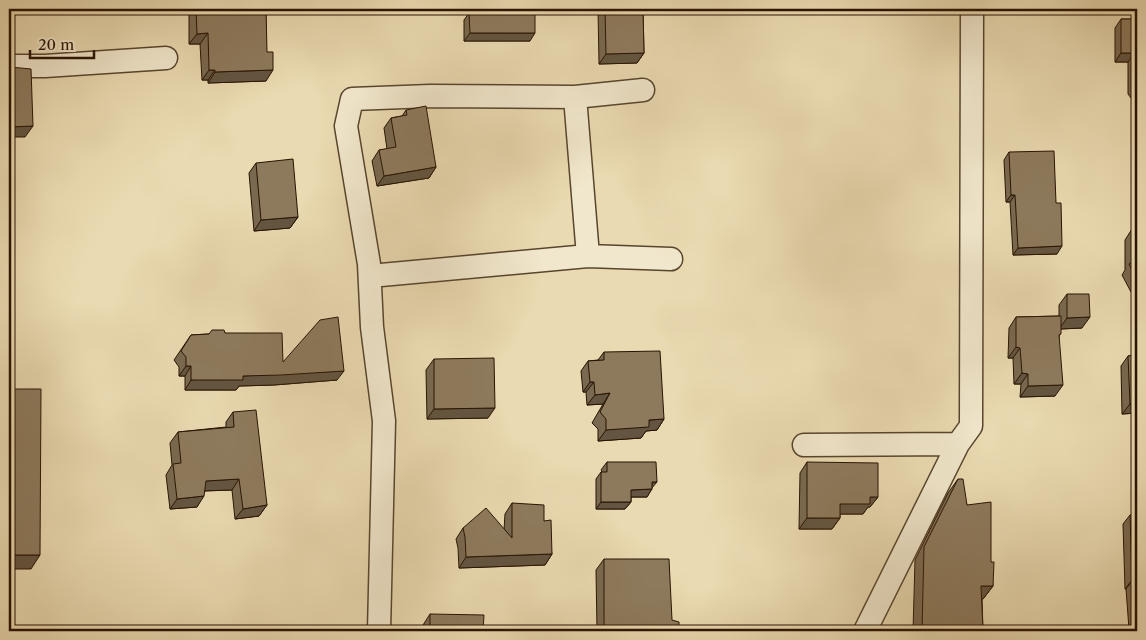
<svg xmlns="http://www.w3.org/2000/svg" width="1146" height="640" font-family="'Libre Caslon Text',serif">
	<rect width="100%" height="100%" fill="#eadab1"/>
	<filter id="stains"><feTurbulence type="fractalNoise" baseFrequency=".004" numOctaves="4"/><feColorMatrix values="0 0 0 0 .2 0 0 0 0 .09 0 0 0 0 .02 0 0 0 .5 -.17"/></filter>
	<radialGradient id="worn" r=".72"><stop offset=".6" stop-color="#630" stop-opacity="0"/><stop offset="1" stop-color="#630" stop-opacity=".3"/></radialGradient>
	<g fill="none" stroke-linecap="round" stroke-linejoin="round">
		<defs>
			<path id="minor" d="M 9,66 L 45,66 L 166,58
				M 588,256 L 671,259
				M 370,276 L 588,256 L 575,97
				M 804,445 L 958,444
				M 379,631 L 384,421 L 372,327 L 369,264 L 346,126 L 352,99 L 430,96 L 575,97 L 643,90
				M 865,631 L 958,444 L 971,426 L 972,9"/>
		</defs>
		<!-- minor casing -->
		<use href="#minor" stroke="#58452e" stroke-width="25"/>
		<!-- minor -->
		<use href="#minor" stroke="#f1e7cc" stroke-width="22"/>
	</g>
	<!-- wall -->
	<path fill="#796950" stroke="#281302" d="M 192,9 L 266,9 L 266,81 L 208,83 L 208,80 L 202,80 L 200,44 L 189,44 L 189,15 L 192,11 Z
		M 598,9 L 643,9 L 644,53 L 637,63 L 599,64 Z
		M 469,13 L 530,41 L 464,41 L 464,20 Z
		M 1121,19 L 1137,19 L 1137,102 L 1134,102 L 1128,94 L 1128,62 L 1115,62 L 1115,28 Z
		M 406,110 L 436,167 L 429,178 L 377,186 L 372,161 L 379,150 L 387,149 L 384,128 L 391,118 L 402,116 Z
		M 1009,152 L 1057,254 L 1013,255 L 1010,202 L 1006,202 L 1004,160 Z
		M 256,163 L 298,217 L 290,228 L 254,231 L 249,173 Z
		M 1132,229 L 1137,229 L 1137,291 L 1131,292 L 1122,275 L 1125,270 L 1125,240 Z
		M 1067,294 L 1082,328 L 1061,329 L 1059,337 L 1055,396 L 1020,397 L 1021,384 L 1014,384 L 1013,358 L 1008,358 L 1009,328 L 1016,317 L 1059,316 L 1059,305 Z
		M 225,333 L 283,362 L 337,380 L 274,385 L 239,386 L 236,390 L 185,390 L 185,376 L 179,376 L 179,367 L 174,360 L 191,335 Z
		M 604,352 L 664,419 L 657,430 L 646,431 L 641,438 L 598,441 L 598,429 L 592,423 L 603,404 L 587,405 L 586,392 L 583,392 L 581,371 L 588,361 L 598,360 Z
		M 1137,355 L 1137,413 L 1122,414 L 1121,366 L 1128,356 Z
		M 434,359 L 488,418 L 427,419 L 426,370 Z
		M 233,412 L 267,505 L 259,516 L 235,519 L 232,490 L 205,491 L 197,507 L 170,509 L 166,475 L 172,465 L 170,443 L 178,432 L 226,427 L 226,422 Z
		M 607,462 L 652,488 L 647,497 L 631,497 L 631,502 L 625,509 L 596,509 L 596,479 L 601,472 L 602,472 L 601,470 Z
		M 807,462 L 878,497 L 870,507 L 868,507 L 863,514 L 840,514 L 840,518 L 832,529 L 799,529 L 800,473 Z
		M 958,479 L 967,505 L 991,562 L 993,586 L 983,599 L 982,599 L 983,631 L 913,631 L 915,560 L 948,493 Z
		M 512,503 L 544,521 L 552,554 L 545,565 L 459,568 L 458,548 L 456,539 L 463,528 L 504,530 L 505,514 Z
		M 1137,514 L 1137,628 L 1129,629 L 1126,589 L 1125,589 L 1123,524 L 1130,515 Z
		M 604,559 L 672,620 L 679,631 L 597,631 L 596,570 Z
		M 430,614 L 483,631 L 423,631 L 423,625 Z"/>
	<!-- shaded-wall -->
	<path fill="#635541" stroke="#281302" d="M 208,33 L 200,44 L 189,44 L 197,34 Z
		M 470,33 L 535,33 L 530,41 L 464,41 Z
		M 644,53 L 637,63 L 599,64 L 606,54 Z
		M 1121,53 L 1135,53 L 1128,62 L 1115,62 Z
		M 209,70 L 215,70 L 208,80 L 202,80 Z
		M 273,70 L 266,81 L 208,83 L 215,72 Z
		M 1137,97 L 1137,102 L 1134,102 Z
		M 33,126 L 25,137 L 9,137 L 9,127 Z
		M 436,167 L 429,178 L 377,186 L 384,176 Z
		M 1011,195 L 1015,195 L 1010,202 L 1006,202 Z
		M 298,217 L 290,228 L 254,231 L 261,220 Z
		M 1062,246 L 1057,254 L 1013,255 L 1018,248 Z
		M 1137,282 L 1137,291 L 1131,292 Z
		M 1090,317 L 1082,328 L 1059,329 L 1067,318 Z
		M 1016,347 L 1020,348 L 1013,358 L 1008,358 Z
		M 186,366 L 191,366 L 185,376 L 179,376 Z
		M 344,371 L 337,380 L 274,385 L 239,386 L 236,390 L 185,390 L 191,380 L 243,376 Z
		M 1022,373 L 1028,374 L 1021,384 L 1014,384 Z
		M 590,382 L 594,382 L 586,392 L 583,392 Z
		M 1063,385 L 1055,396 L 1020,397 L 1028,386 Z
		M 610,393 L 603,404 L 587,405 L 595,395 Z
		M 1137,403 L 1137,413 L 1122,414 L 1130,404 Z
		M 495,408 L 488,418 L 427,419 L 434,409 Z
		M 664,419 L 657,430 L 646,431 L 641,438 L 598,441 L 606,430 L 649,420 Z
		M 239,479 L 232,490 L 198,491 L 206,481 Z
		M 652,482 L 657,482 L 651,489 Z
		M 652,489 L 647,497 L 625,497 L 631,490 Z
		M 204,496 L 197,507 L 170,509 L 177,499 Z
		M 870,497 L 878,497 L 870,507 L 868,507 L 863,514 L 832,514 L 840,504 Z
		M 601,502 L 631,502 L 625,509 L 596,509 Z
		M 267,505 L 259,516 L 235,519 L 243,509 Z
		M 807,518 L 840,518 L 832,529 L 799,529 Z
		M 552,554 L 545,565 L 459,568 L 466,557 Z
		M 9,555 L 40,555 L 31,569 L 9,569 Z
		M 1132,580 L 1133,580 L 1126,589 L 1125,589 Z
		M 981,586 L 993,586 L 983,599 L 972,599 Z
		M 1135,619 L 1137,619 L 1137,628 L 1129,629 Z"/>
	<!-- building -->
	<path fill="#8d7a5d" stroke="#281302" d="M 196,9 L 266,9 L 267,52 L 273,52 L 273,70 L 215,72 L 215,70 L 209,70 L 208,33 L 197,34 Z
		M 605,9 L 643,9 L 644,53 L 606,54 Z
		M 535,12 L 535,33 L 470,33 L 469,13 Z
		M 1121,19 L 1137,19 L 1137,89 L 1134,85 L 1135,53 L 1121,53 Z
		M 9,65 L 10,67 L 31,69 L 33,126 L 9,127 Z
		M 426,106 L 436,167 L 384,176 L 379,150 L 396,147 L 391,118 L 407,115 L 406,110 Z
		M 1054,151 L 1056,203 L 1061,203 L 1062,246 L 1018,248 L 1015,195 L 1011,195 L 1009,152 Z
		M 293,159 L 298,217 L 261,220 L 256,163 Z
		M 1132,229 L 1137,229 L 1137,279 L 1129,264 L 1133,261 Z
		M 1067,294 L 1089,294 L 1090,317 L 1067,318 Z
		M 1061,316 L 1061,334 L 1059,335 L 1063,385 L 1028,386 L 1028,374 L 1022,373 L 1020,348 L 1016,347 L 1016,317 Z
		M 338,317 L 344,371 L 281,375 L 243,376 L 243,380 L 191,380 L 191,366 L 186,366 L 186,357 L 181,351 L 191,335 L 209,334 L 212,330 L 224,330 L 225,333 L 282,333 L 283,362 L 320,320 Z
		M 660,351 L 664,419 L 649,420 L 649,427 L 606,430 L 606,419 L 600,412 L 610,393 L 595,395 L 594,382 L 590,382 L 588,361 L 604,360 L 604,352 Z
		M 1137,355 L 1137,403 L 1130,404 L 1128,356 Z
		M 494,358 L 495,408 L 434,409 L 434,359 Z
		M 9,389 L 41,389 L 40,555 L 9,555 Z
		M 256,410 L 267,505 L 243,509 L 239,479 L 206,481 L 204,496 L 177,499 L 173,464 L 181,463 L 178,432 L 234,427 L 233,412 Z
		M 607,462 L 656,462 L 657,482 L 652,482 L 652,489 L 631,490 L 631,502 L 601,502 L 601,472 L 607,472 Z
		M 807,462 L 878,463 L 878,497 L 870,497 L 870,504 L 840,504 L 840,518 L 807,518 Z
		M 958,479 L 963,479 L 967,505 L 991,502 L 991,562 L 994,562 L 993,586 L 981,586 L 983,631 L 922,631 L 924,547 Z
		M 512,503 L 544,505 L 544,521 L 551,520 L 552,554 L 466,557 L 465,537 L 463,528 L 486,508 L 512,538 Z
		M 1137,514 L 1137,619 L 1135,619 L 1133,580 L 1132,580 L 1130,515 Z
		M 604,559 L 669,559 L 672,620 L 679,622 L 679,631 L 604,631 Z
		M 430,614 L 484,615 L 483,631 L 430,631 Z"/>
	<!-- margin -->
	<rect width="1146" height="640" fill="none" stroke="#eadab1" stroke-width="30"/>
	<rect x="10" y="10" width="1126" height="620" fill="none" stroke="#281302" stroke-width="2.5"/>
	<rect x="15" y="15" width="1116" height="610" fill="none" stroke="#281302"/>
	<!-- scale -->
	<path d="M30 50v8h64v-8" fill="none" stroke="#281302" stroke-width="2.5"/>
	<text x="38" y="50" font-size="15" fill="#281302" stroke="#f1e7cc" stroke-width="4" paint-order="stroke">20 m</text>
	<rect width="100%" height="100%" filter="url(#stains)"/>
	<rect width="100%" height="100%" fill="url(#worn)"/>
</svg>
